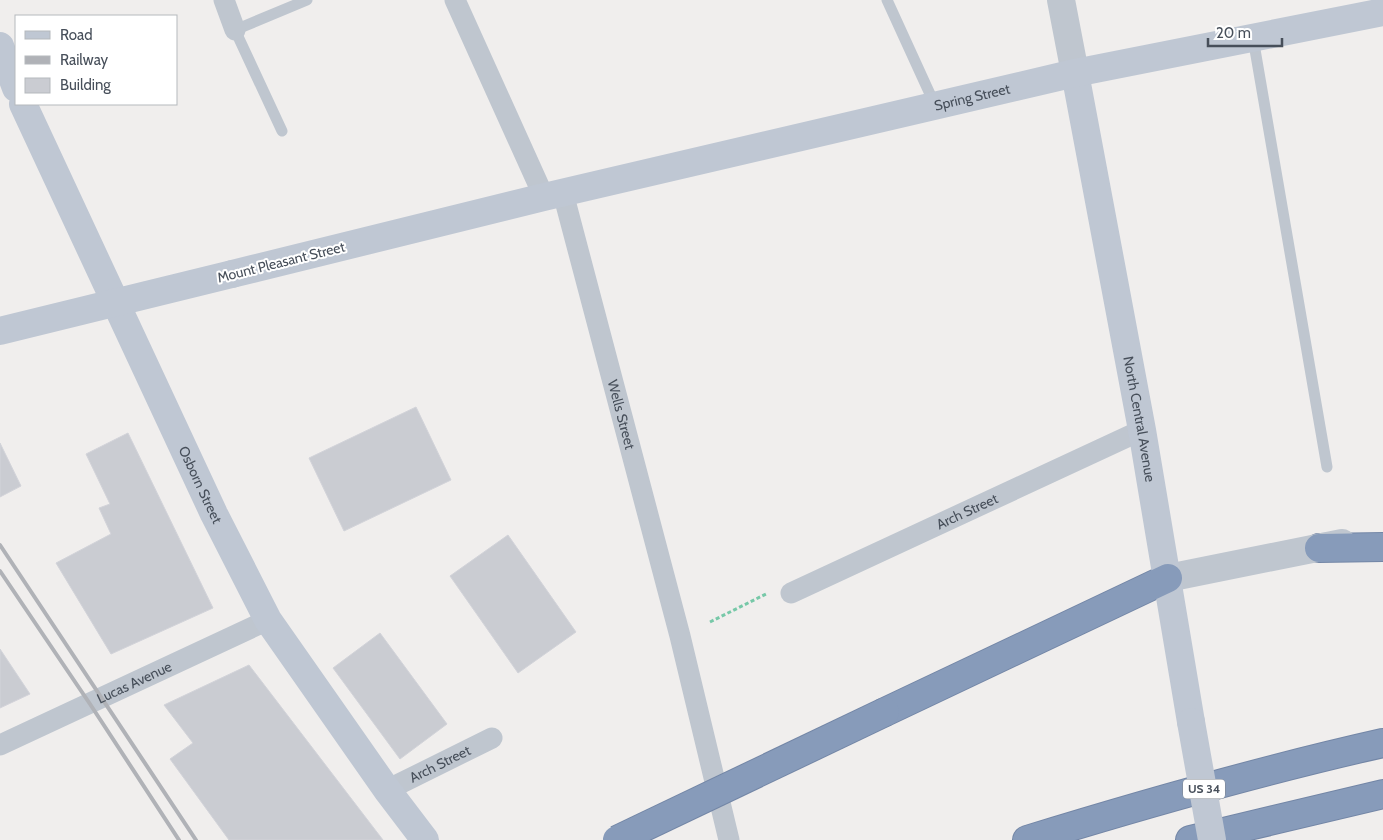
<svg xmlns="http://www.w3.org/2000/svg" width="1383" height="840" font-family="Cabin,sans-serif">
	<rect width="100%" height="100%" fill="#f0eeed"/>
	<!-- building -->
	<path fill="#caccd2" stroke="#d2d3d9" d="M 416,407 L 451,480 L 344,531 L 309,458 Z
		M 128,433 L 213,608 L 111,654 L 56,563 L 111,534 L 99,508 L 110,504 L 86,454 Z
		M 0,443 L 21,486 L 0,497 Z
		M 508,535 L 576,632 L 518,673 L 450,576 Z
		M 380,633 L 447,724 L 400,759 L 333,668 Z
		M 0,649 L 30,694 L 0,708 Z
		M 249,665 L 383,840 L 229,840 L 170,759 L 193,743 L 164,705 Z"/>
	<g fill="none" stroke-linecap="round" stroke-linejoin="round">
		<defs>
			<path id="motorway" d="M 1319,548 L 1383,547
				M 885,712 L 1168,578
				M 1027,840 C 1144,804 1263,770 1383,743
				M 1190,840 L 1383,794"/>
		</defs>
		<!-- motorway casing -->
		<use href="#motorway" stroke="#7386a6" stroke-width="30"/>
		<!-- path -->
		<path stroke="#77c8a8" stroke-width="3" stroke-dasharray="4 2.5" stroke-linecap="butt" d="M 710,622 L 768,593"/>
		<!-- service -->
		<path stroke="#bfc6cf" stroke-width="11" d="M 887,0 L 935,105
			M 1253,38 L 1327,467
			M 282,131 L 235,30 L 307,0"/>
		<!-- minor -->
		<g stroke="#bfc6cf" stroke-width="21">
			<path d="M 224,0 L 235,30"/>
			<path d="M 455,0 L 544,197"/>
			<path id="s1" d="M 563,193 L 680,636 L 729,840"/>
			<path id="s2" d="M 791,593 L 1142,430"/>
			<path id="s3" d="M 0,745 L 268,620"/>
			<path id="s4" d="M 387,790 L 492,738"/>
		</g>
		<!-- tertiary -->
		<path stroke="#bfc6cf" stroke-width="28" d="M 1061,0 L 1075,73
			M 1168,578 L 1342,543"/>
		<!-- secondary -->
		<g stroke="#bfc7d3" stroke-width="28">
			<path d="M 0,46 L 16,88"/>
			<path id="s5" d="M 1075,73 L 1142,430 L 1191,722"/>
			<path id="s6" d="M 23,104 L 214,514 L 268,620 L 387,790 L 425,840"/>
			<path id="s7" d="M 232,274 L 544,197 L 1075,73 L 1383,12"/>
		</g>
		<!-- motorway -->
		<use href="#motorway" stroke="#879bba" stroke-width="28"/>
		<!-- rail -->
		<path stroke="#b0b2b7" stroke-width="4" d="M 0,545 L 196,840
			M 0,571 L 90,704 L 179,840"/>
		<defs>
			<path id="motorway-bridge" d="M 617,840 L 885,712"/>
		</defs>
		<!-- motorway-bridge casing -->
		<use href="#motorway-bridge" stroke="#7386a6" stroke-width="30" stroke-linecap="butt"/>
		<!-- secondary-bridge -->
		<path stroke="#bfc7d3" stroke-width="28" d="M 0,331 L 232,274
			M 1191,722 L 1212,840"/>
		<!-- motorway-bridge -->
		<use href="#motorway-bridge" stroke="#879bba" stroke-width="28"/>
	</g>
	<g text-anchor="middle" stroke-width="4" stroke-linejoin="round" paint-order="stroke">
		<!-- shield labels -->
		<rect fill="#fff" stroke="#7e848c" stroke-width="1" x="1183" y="779.5" width="42" height="19" rx="4"/>
		<g font-size="12" font-weight="bold" fill="#474f5a">
			<text x="1204" y="793">US 34</text>
		</g>
		<!-- street labels -->
		<g font-size="14" fill="#474f5a" stroke="#fff">
			<text dy="5" stroke="none"><textPath href="#s7" startOffset="761">Spring Street</textPath></text>
			<text transform="translate(281 262) rotate(-14)" y="5">Mount Pleasant Street</text>
			<text dy="5" stroke="none"><textPath href="#s1" startOffset="229">Wells Street</textPath></text>
			<text dy="5" stroke="none"><textPath href="#s5" startOffset="352">North Central Avenue</textPath></text>
			<text dy="5" stroke="none"><textPath href="#s6" startOffset="420">Osborn Street</textPath></text>
			<text dy="5" stroke="none"><textPath href="#s2" startOffset="194">Arch Street</textPath></text>
			<text dy="5" stroke="none"><textPath href="#s3" startOffset="148">Lucas Avenue</textPath></text>
			<text dy="5" stroke="none"><textPath href="#s4" startOffset="59">Arch Street</textPath></text>
		</g>
	</g>
	<!-- legend -->
	<rect x="15" y="15" width="162" height="90" fill="#ffffff" stroke="#b5b9bd"/>
	<rect x="25" y="31" width="25" height="8" fill="#bfc7d3" stroke="#b5b9bd"/>
	<text x="60" y="40" font-size="15" fill="#474f5a">Road</text>
	<rect x="25" y="56" width="25" height="8" fill="#b0b2b7" stroke="#b5b9bd"/>
	<text x="60" y="65" font-size="15" fill="#474f5a">Railway</text>
	<rect x="25" y="78" width="25" height="15" fill="#caccd2" stroke="#b5b9bd"/>
	<text x="60" y="90" font-size="15" fill="#474f5a">Building</text>
	<!-- scale -->
	<path d="M1208 38v8h74v-8" fill="none" stroke="#474f5a" stroke-width="2.5"/>
	<text x="1216" y="38" font-size="15" fill="#474f5a" stroke="#ffffff" stroke-width="4" paint-order="stroke">20 m</text>
</svg>
